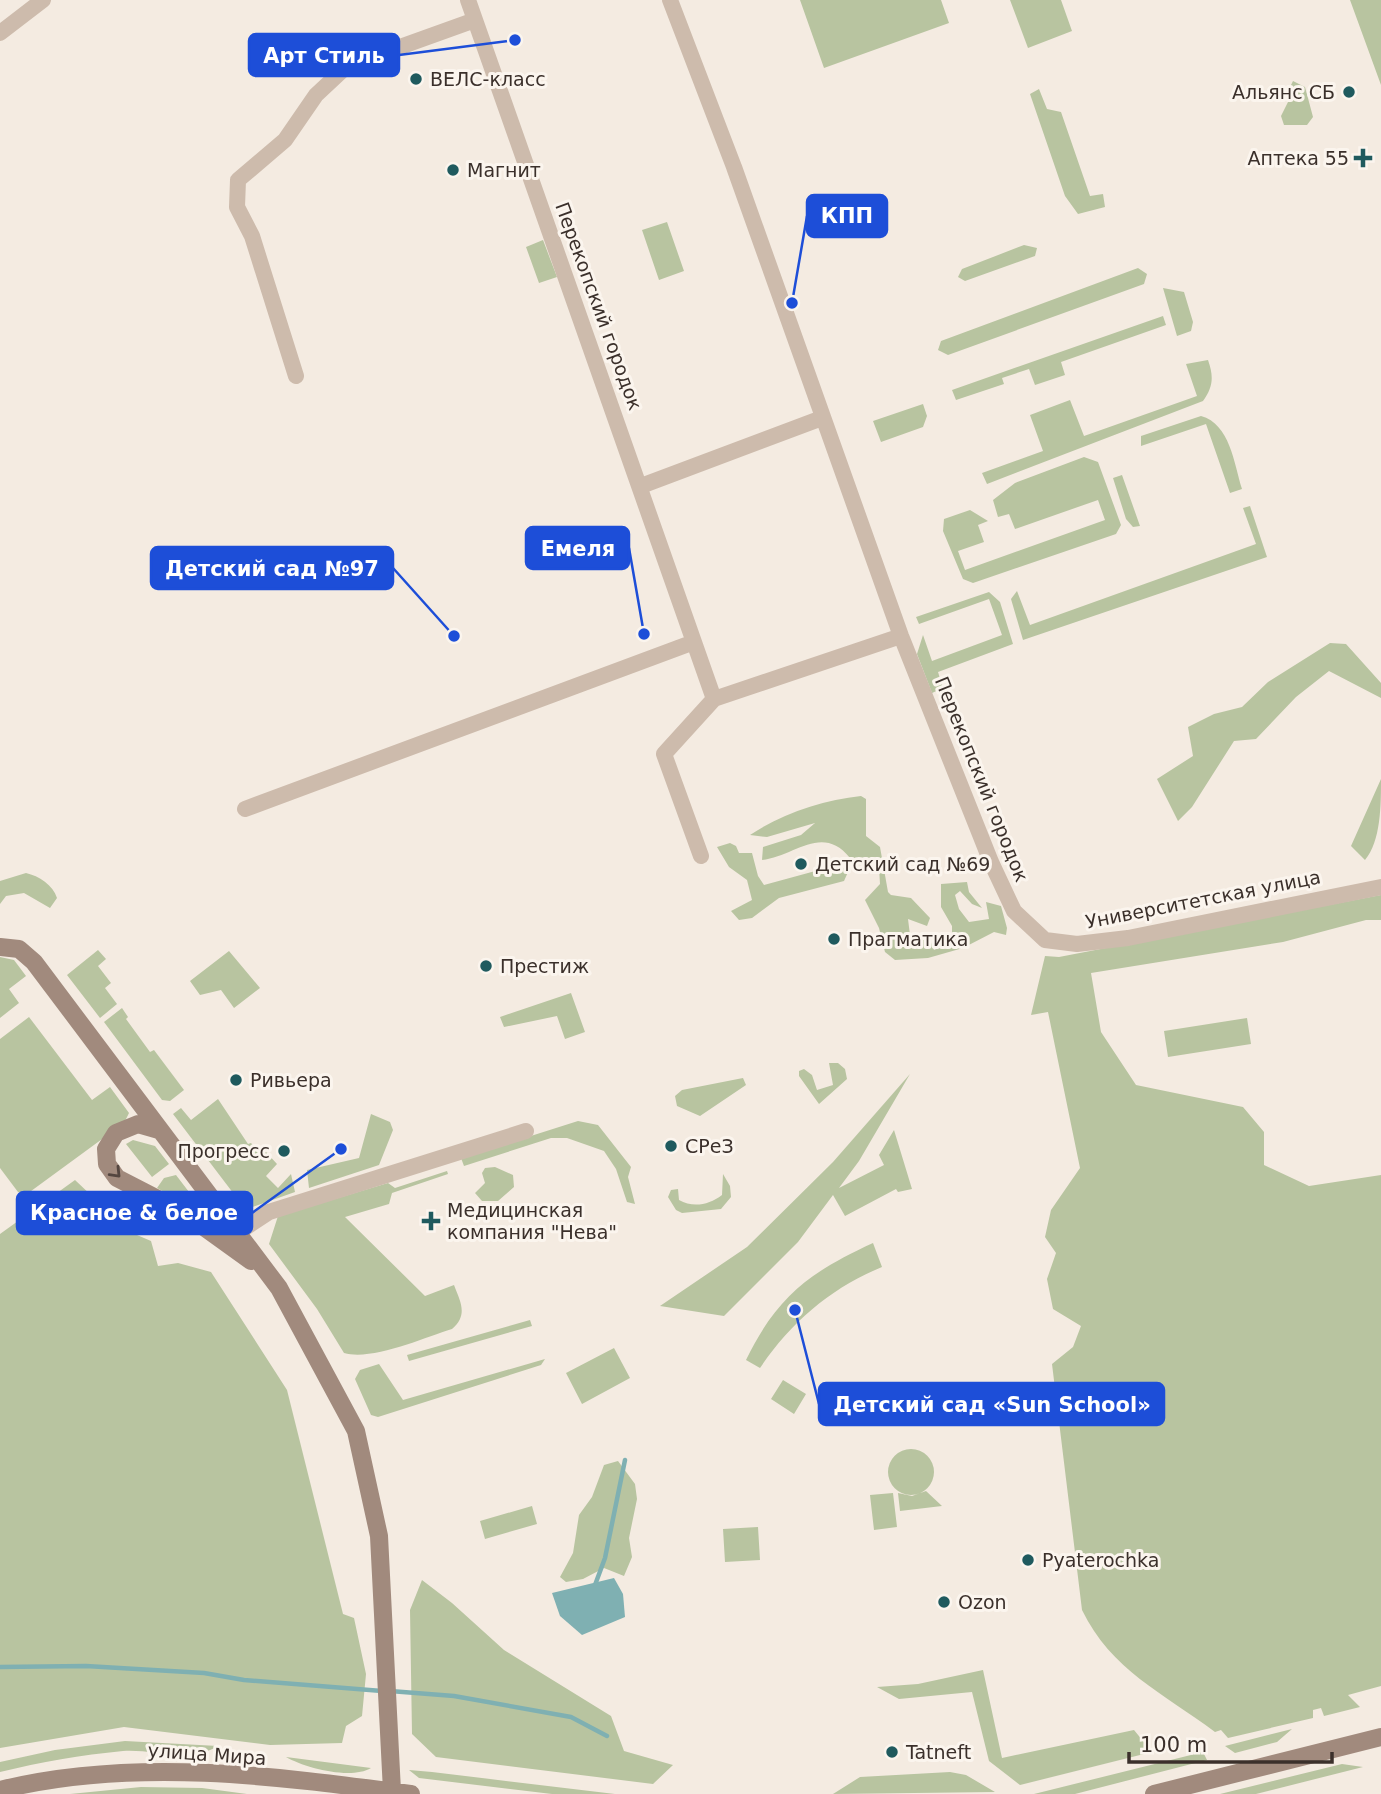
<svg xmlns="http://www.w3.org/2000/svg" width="1381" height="1794" font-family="'DejaVu Sans',sans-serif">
	<rect width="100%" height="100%" fill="#f4ebe1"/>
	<!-- green -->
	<path fill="#b8c4a0" d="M 800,0 L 941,0 L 949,23 L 824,68 Z
		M 1010,0 L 1061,0 L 1072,31 L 1028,48 Z
		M 1350,0 L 1381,0 L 1381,85 Z
		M 1293,81 L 1305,87 L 1313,117 L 1307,125 L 1284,125 L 1281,116 L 1294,90 L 1290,87 Z
		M 1039,89 L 1047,109 L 1061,112 L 1090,196 L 1103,194 L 1105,207 L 1078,214 L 1065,196 L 1030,94 Z
		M 667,222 L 684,271 L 659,280 L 642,230 Z
		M 543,240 L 557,277 L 539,283 L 526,247 Z
		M 1024,245 L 1037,248 L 1035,256 L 965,281 L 958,277 L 962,269 Z
		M 1138,268 L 1147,274 L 1144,284 L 948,355 L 938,350 L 941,341 Z
		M 1163,288 L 1184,292 L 1193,322 L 1191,331 L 1177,336 Z
		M 1163,316 L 1166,325 L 1061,362 L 1065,375 L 1035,385 L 1029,369 L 1002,378 L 1004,384 L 956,400 L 952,390 Z
		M 1208,360 C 1214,377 1213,387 1203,401 L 987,484 L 982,473 L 1043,451 L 1030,415 L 1070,400 L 1084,436 L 1197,396 L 1186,364 Z
		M 923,404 L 927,416 L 923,427 L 881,442 L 873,421 Z
		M 1201,416 C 1230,424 1234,463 1242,489 L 1230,493 L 1206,424 L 1141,446 L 1141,436 Z
		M 1084,457 L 1098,462 L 1121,525 L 1116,534 L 973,583 L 963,579 L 943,531 L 944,519 L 970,510 L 988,521 L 978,525 L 984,542 L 958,551 L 965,570 L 1105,520 L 1098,500 L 1015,529 L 1009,514 L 998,517 L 993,500 L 1015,483 Z
		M 1122,475 L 1140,526 L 1133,527 L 1126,519 L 1113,478 Z
		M 1250,506 L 1267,557 L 1023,640 L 1011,599 L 1017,591 L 1030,625 L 1256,544 L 1243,508 Z
		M 989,592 L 1000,602 L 1013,644 L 938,672 L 943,688 L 932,693 L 917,654 L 923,635 L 932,661 L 1002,635 L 989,599 L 919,624 L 916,617 Z
		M 1330,643 L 1346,644 L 1381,683 L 1381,698 L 1329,671 L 1296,697 L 1256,739 L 1234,741 L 1192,807 L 1178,821 L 1157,779 L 1193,756 L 1188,727 L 1214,714 L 1242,707 L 1268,682 Z
		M 1381,779 C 1381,805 1381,841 1365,860 L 1351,846 Z
		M 861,796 L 866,799 L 866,836 L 880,847 L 888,892 L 891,895 L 911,898 L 930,918 L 927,926 L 908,919 L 910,935 L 916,940 L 930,940 L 934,950 L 952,942 L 952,926 L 941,907 L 941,884 L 967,882 L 969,892 L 982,908 L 972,904 L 960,891 L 955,895 L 959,909 L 969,922 L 989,919 L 986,902 L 1001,906 L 1007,928 L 1006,935 L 994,932 L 963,948 L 928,958 L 895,960 L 885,952 L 879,928 L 865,900 L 880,884 L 879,867 L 873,858 L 850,858 C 822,823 794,857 762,860 L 763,847 L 801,835 L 815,823 L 767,837 L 750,835 C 781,814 823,800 861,796 Z
		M 730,843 L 736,846 L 739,853 L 752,853 L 758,876 L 764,885 L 830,867 L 845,868 L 848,872 L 844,881 L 779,898 L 752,918 L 739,920 L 731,911 L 752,900 L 747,880 L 729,867 L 717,847 Z
		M 26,873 C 39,876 53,885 57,898 L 50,908 L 24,893 L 6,896 L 0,904 L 0,881 Z
		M 1381,895 L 1381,920 L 1366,920 L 1283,942 L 1091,973 L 1101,1032 L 1136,1085 L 1243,1107 L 1264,1132 L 1264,1165 L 1309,1186 L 1381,1175 L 1381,1686 L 1348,1695 L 1360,1707 L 1324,1716 L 1321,1708 L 1313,1710 L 1313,1718 L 1228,1738 L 1221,1730 L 1215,1732 C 1163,1693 1111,1670 1082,1610 L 1052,1364 L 1073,1347 L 1081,1326 L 1053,1309 L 1047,1279 L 1056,1253 L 1045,1237 L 1051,1210 L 1080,1168 L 1048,1012 L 1031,1015 L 1045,956 L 1059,957 Z
		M 98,950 L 106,959 L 98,966 L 111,983 L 105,988 L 117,1004 L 100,1018 L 67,975 Z
		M 229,951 L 260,988 L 234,1008 L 221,990 L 200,995 L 190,981 Z
		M 0,957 L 14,960 L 26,976 L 9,989 L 19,1003 L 0,1018 Z
		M 571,993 L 585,1032 L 565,1039 L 557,1016 L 504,1027 L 500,1017 Z
		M 122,1008 L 128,1017 L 126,1019 L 150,1052 L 154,1050 L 184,1090 L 170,1101 L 162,1100 L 104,1022 Z
		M 29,1017 L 92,1100 L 110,1087 L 129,1113 L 124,1123 L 27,1194 L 18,1192 L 0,1168 L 0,1039 Z
		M 1247,1018 L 1251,1044 L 1168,1057 L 1164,1031 Z
		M 829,1063 L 838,1063 L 845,1069 L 847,1079 L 819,1104 L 799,1076 L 799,1071 L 804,1069 L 812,1075 L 817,1090 L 833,1085 Z
		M 910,1074 L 859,1161 L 839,1188 L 884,1165 L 879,1155 L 894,1130 L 912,1189 L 898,1192 L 896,1189 L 845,1216 L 833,1195 L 798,1242 L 724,1316 L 660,1306 L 747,1247 L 833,1162 Z
		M 743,1078 L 746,1085 L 700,1116 L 677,1106 L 675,1096 L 682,1090 Z
		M 218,1099 L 248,1144 L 251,1143 L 261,1155 L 266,1152 L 277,1164 L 266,1176 L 278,1188 L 291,1174 L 295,1192 L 250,1208 L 243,1206 L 173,1114 L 181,1108 L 191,1120 Z
		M 371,1114 L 390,1122 L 393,1130 L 379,1165 L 309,1188 L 307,1170 L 359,1158 Z
		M 578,1121 L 598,1125 L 631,1167 L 628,1177 L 635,1204 L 627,1202 L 616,1169 L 604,1151 L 567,1138 L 551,1138 L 464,1166 L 461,1158 Z
		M 133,1140 L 155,1146 L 169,1164 L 152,1177 L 126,1144 Z
		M 495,1167 L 513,1175 L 514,1187 L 498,1201 L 482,1201 L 475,1193 L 485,1183 L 482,1173 L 485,1168 Z
		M 447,1171 L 448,1174 L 392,1193 L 389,1204 L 345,1217 L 425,1296 L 454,1285 C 461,1303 468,1315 452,1329 C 423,1338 372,1361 344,1353 L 317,1309 L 269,1244 L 278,1216 L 388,1183 L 395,1188 Z
		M 723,1174 L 730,1186 L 731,1197 L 721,1209 L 682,1213 L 676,1210 L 668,1197 L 671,1190 L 678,1189 L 679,1200 C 693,1208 709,1205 722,1195 Z
		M 176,1175 L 202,1209 L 200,1212 L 157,1188 L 164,1178 Z
		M 75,1180 L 130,1232 L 151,1241 L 158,1266 L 178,1263 L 211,1272 L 287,1390 L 343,1614 L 354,1618 L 366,1674 L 362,1716 L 346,1726 L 342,1743 L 270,1745 L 124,1727 L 0,1748 L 0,1234 Z
		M 873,1243 L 882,1267 C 831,1288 791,1322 760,1368 L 746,1360 C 777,1296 810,1272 873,1243 Z
		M 530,1320 L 532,1326 L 409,1361 L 407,1355 Z
		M 614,1348 L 630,1378 L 582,1404 L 566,1373 Z
		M 545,1359 L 541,1365 L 378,1417 L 371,1415 L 355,1379 L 360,1370 L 379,1364 L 403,1400 Z
		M 783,1380 L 806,1394 L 794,1414 L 771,1399 Z
		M888 1472a23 23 0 1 1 46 0a23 23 0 1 1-46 0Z
		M 618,1461 L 635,1484 L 637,1499 L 629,1538 L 632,1557 L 624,1576 L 604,1568 L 583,1579 L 566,1582 L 560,1577 L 573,1553 L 579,1515 L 592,1497 L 604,1465 Z
		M 926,1491 L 942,1506 L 900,1511 L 898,1493 L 912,1496 Z
		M 893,1493 L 897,1527 L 874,1530 L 870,1495 Z
		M 532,1506 L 537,1524 L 485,1539 L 480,1521 Z
		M 758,1527 L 760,1560 L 725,1562 L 723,1529 Z
		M 422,1580 L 452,1603 L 504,1650 L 611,1716 L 624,1751 L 673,1765 L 653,1784 L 436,1757 L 412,1734 L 410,1610 Z
		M 983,1670 L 1002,1758 L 1134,1730 L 1152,1752 L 1020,1785 L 989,1761 L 972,1692 L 899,1699 L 877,1687 L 918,1684 Z
		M 1292,1729 L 1277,1742 L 1235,1753 L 1225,1746 Z
		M 125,1741 L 218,1746 C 192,1763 153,1749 123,1751 C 81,1755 41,1762 0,1772 L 0,1762 L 55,1750 Z
		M 1203,1752 L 1207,1760 L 1075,1794 L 1034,1794 Z
		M 286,1757 L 371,1768 C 351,1780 305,1768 286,1757 Z
		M 1342,1764 L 1363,1767 L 1256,1794 L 1220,1794 Z
		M 409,1770 L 432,1772 L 615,1794 L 552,1794 L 419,1778 Z
		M 950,1772 L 966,1775 L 995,1792 L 833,1794 L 860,1777 Z
		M 141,1787 L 202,1788 L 247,1794 L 70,1794 Z"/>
	<!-- water -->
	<path fill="#7fb0b2" d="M 614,1578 L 623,1594 L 625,1617 L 582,1635 L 560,1616 L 552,1593 Z"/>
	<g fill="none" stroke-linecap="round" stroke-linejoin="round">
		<!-- stream -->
		<path stroke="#7fb0b2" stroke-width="4.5" d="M 595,1585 L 605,1558 L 625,1460
			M 0,1667 L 86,1666 L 204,1673 L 244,1680 L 382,1691
			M 390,1691 L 454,1696 L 571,1717 L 607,1736"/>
		<!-- street -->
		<path stroke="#cdbbac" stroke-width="16" d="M 468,0 L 714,699
			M 670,0 L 734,167 L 901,636 L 991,862 L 1014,911 L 1045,940 L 1077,944 L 1128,938 L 1381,887
			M 0,33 L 43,0
			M 296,376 L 252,236 L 237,207 L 238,180 L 285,140 L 316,95 L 347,66 L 475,20
			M 641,486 L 822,418
			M 245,809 L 694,642
			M 701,856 L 664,754 L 714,699 L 901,636
			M 228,1239 L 269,1212 L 526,1131"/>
		<!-- secondary -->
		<path stroke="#a18a7d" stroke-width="18" d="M 0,947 L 19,949 L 34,962 L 279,1288 L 356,1431 L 379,1536 L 392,1791
			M 159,1130 L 138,1124 L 116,1133 L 106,1149 L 107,1164 L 117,1178 L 183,1212 L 251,1261
			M 0,1790 C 134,1757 276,1776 411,1794
			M 1154,1794 L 1381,1737"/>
	</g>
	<!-- one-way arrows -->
	<defs><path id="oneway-chevron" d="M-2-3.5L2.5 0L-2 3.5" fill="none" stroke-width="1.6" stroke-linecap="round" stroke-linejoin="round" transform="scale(1.75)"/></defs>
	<use stroke="#544640" href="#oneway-chevron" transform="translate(116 1173) rotate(46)"/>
	<!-- markers -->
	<g fill="#1f5a5e" stroke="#fbf5ee" stroke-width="2.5">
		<circle cx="416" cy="79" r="7"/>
		<circle cx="1349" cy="92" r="7"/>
		<path d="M1359.5 147.5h7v7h7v7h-7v7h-7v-7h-7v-7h7z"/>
		<circle cx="453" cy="170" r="7"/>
		<circle cx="801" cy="864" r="7"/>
		<circle cx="834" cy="939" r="7"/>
		<circle cx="486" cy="966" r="7"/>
		<circle cx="236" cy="1080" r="7"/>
		<circle cx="671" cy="1146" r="7"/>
		<circle cx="284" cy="1151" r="7"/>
		<path d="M427.5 1210.5h7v7h7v7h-7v7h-7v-7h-7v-7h7z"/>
		<circle cx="1028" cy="1560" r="7"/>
		<circle cx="944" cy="1602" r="7"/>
		<circle cx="892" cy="1752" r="7"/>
	</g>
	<g text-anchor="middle" stroke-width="6" stroke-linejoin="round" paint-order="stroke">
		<!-- poi labels -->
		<g font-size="19" fill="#3b302b" stroke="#fbf5ee" text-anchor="start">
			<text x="430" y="86">ВЕЛС-класс</text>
			<text x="1335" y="99" text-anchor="end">Альянс СБ</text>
			<text x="1349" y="165" text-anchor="end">Аптека 55</text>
			<text x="467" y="177">Магнит</text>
			<text x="815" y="871">Детский сад №69</text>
			<text x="848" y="946">Прагматика</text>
			<text x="500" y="973">Престиж</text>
			<text x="250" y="1087">Ривьера</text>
			<text x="685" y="1153">СРеЗ</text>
			<text x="270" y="1158" text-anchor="end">Прогресс</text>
			<text x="447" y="1217">Медицинская<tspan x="447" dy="22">компания "Нева"</tspan></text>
			<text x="1042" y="1567">Pyaterochka</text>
			<text x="958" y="1609">Ozon</text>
			<text x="906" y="1759">Tatneft</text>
		</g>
		<!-- street labels -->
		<g font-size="19" fill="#3b302b" stroke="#fbf5ee">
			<text transform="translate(599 306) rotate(70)" y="7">Перекопский городок</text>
			<text transform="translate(982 779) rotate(68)" y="7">Перекопский городок</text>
			<text transform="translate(1203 899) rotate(-11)" y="7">Университетская улица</text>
			<text transform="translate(207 1754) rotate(4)" y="7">улица Мира</text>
		</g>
	</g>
	<!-- callouts -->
	<path fill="none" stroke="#1d4ed8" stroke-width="2.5" d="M515 40L399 55M792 303L807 216M644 634L629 548M454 636L393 568M341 1149L252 1213M795 1310L819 1404"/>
	<g fill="#1d4ed8" stroke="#fbf5ee" stroke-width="2.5">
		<circle cx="515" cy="40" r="7"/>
		<circle cx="792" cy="303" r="7"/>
		<circle cx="644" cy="634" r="7"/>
		<circle cx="454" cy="636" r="7"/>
		<circle cx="341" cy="1149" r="7"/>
		<circle cx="795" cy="1310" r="7"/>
	</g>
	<g fill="#1d4ed8" stroke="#1d4ed8" stroke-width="2.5">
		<rect x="249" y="34" width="150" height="42" rx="7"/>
		<rect x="807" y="195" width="80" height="42" rx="7"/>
		<rect x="526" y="527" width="103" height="42" rx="7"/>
		<rect x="151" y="547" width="242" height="42" rx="7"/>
		<rect x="17" y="1192" width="235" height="42" rx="7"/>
		<rect x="819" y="1383" width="345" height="42" rx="7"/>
	</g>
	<g font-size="21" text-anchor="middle" font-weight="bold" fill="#fff">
		<text x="324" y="63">Арт Стиль</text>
		<text x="847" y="223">КПП</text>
		<text x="578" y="556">Емеля</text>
		<text x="272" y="576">Детский сад №97</text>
		<text x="134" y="1220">Красное &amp; белое</text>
		<text x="992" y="1412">Детский сад «Sun School»</text>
	</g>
	<!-- scale -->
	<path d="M1129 1752v10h203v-10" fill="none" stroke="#3b302b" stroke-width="3.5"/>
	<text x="1140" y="1752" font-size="21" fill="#3b302b" stroke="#fbf5ee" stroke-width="5" paint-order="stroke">100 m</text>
</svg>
